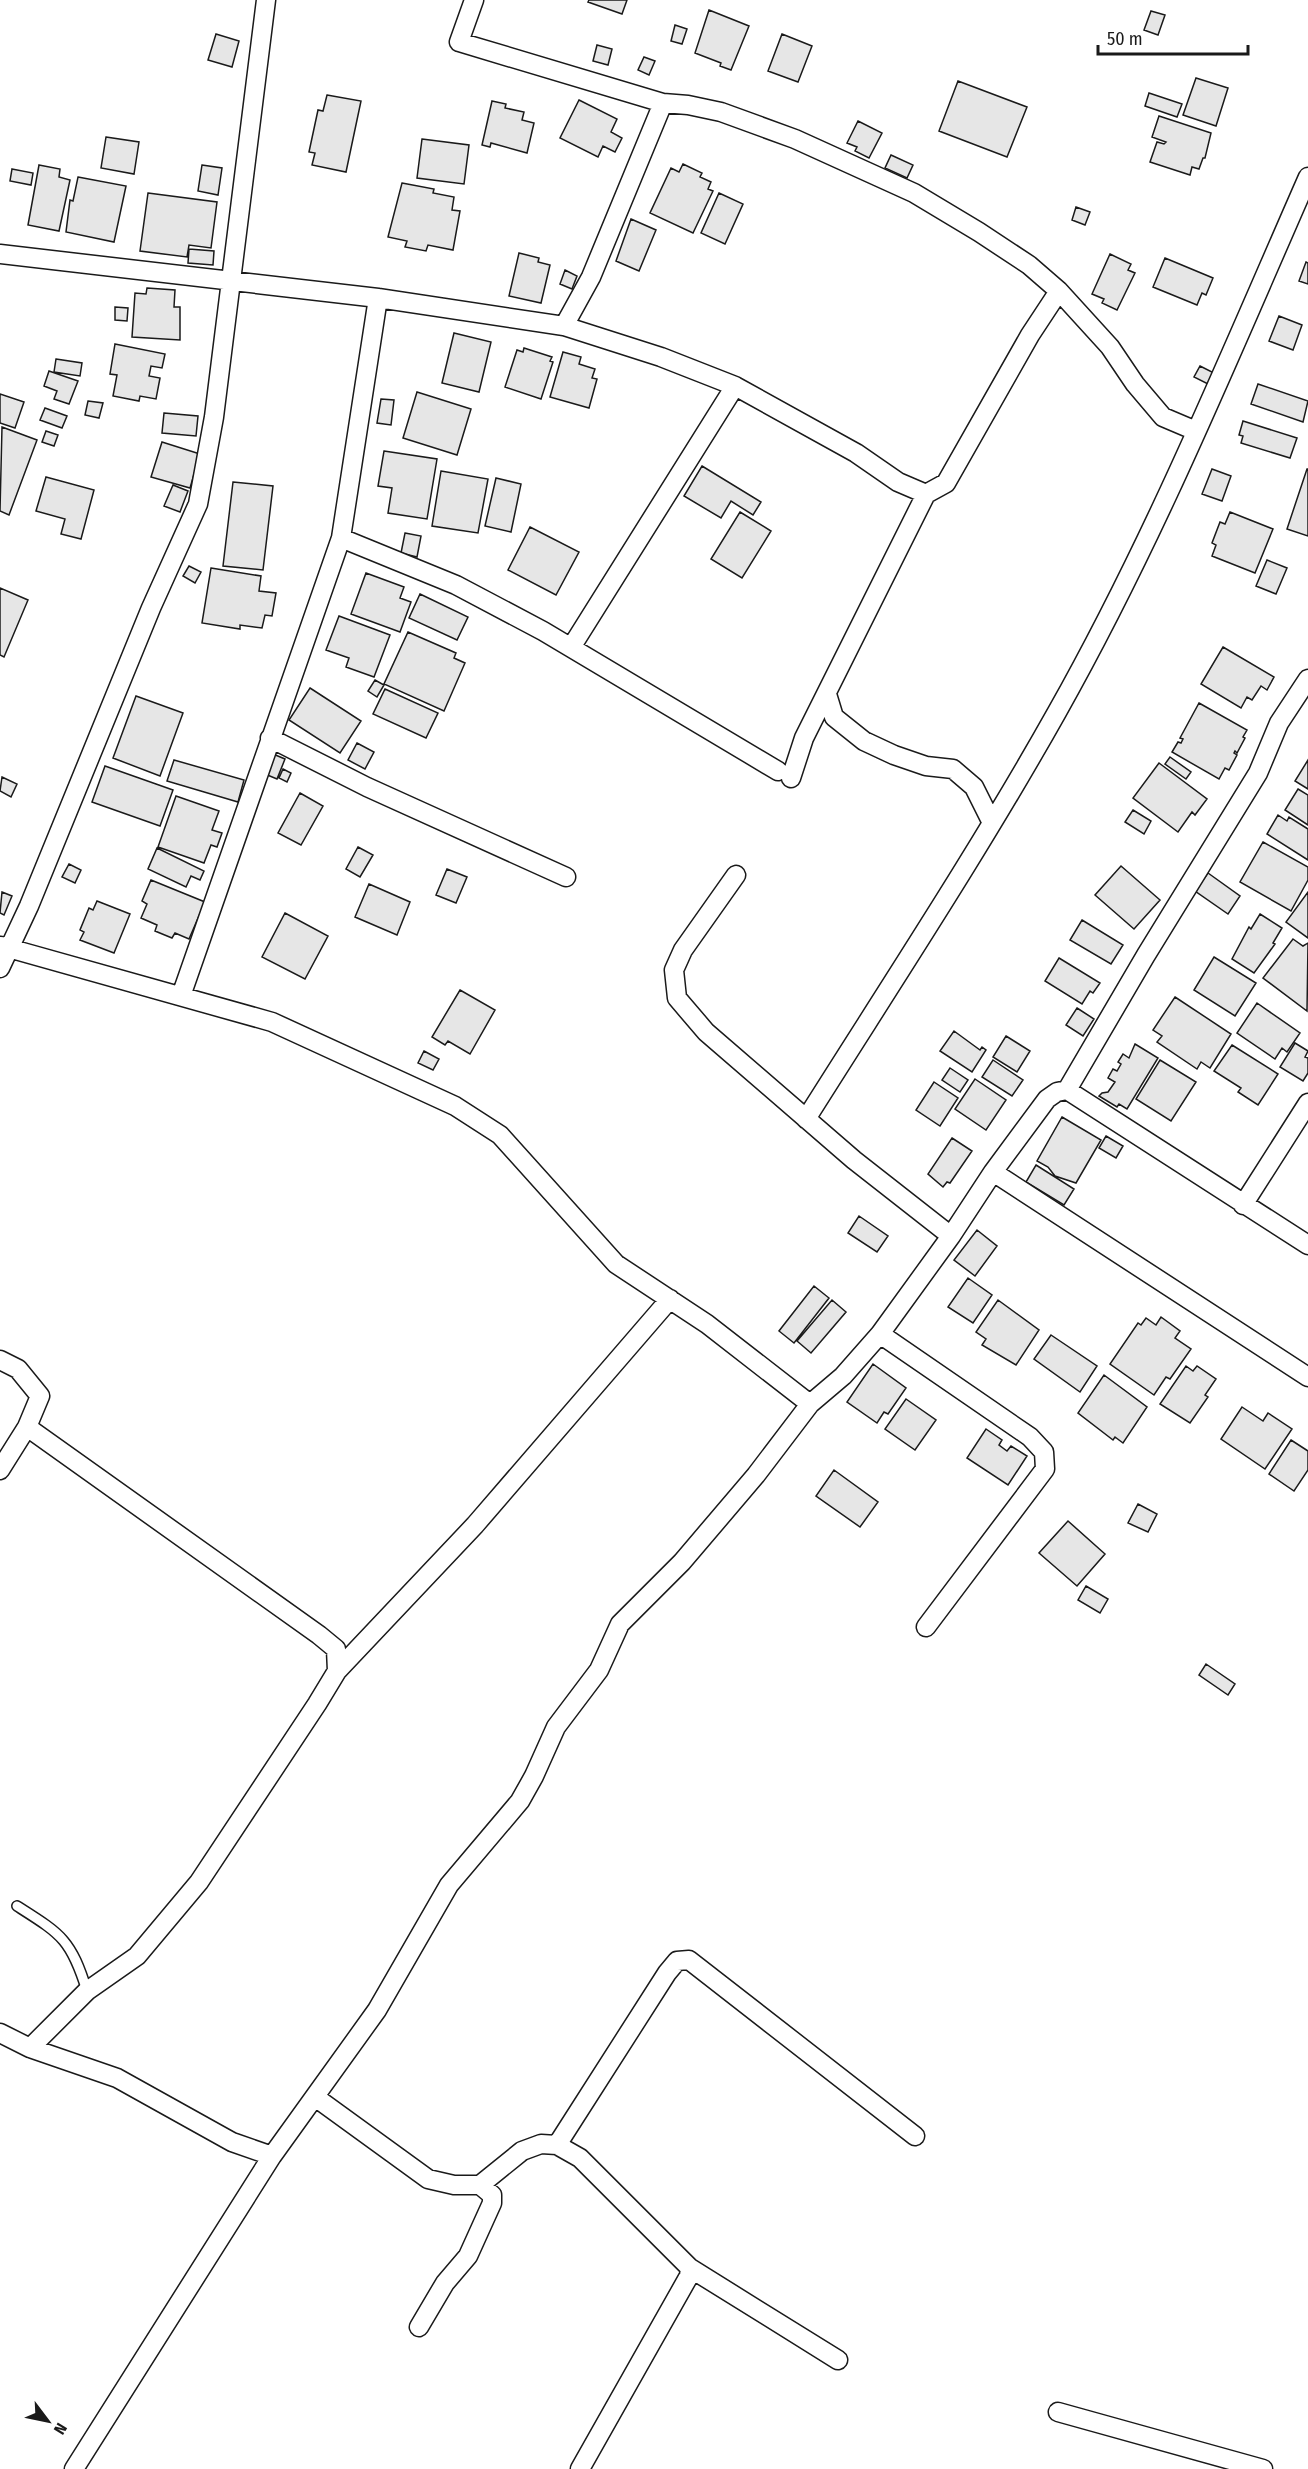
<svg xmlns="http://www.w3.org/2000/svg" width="1308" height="2469" font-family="'Fira Sans Condensed',sans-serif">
	<rect width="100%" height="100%" fill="#fff"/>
	<!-- building -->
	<path fill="#e6e6e6" stroke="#1a1a1a" stroke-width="1.5" d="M 589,0 L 627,0 L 622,14 L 588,2 Z
		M 709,10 L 749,26 L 731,70 L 720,66 L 721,63 L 695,53 Z
		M 1151,11 L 1165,15 L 1158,35 L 1144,30 Z
		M 675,25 L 687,29 L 682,44 L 671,41 Z
		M 216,34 L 239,41 L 232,67 L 208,60 Z
		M 782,34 L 812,46 L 798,82 L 768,71 Z
		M 597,45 L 612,49 L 608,65 L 593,61 Z
		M 644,57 L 655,61 L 649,75 L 638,70 Z
		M 1196,78 L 1228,88 L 1216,126 L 1183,115 Z
		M 958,81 L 1027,107 L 1007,157 L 939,131 Z
		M 1149,93 L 1182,104 L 1177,117 L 1145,106 Z
		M 327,95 L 361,101 L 346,172 L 312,165 L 315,153 L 309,152 L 318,110 L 323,111 Z
		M 579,100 L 617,119 L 611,132 L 622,138 L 615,152 L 603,146 L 598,157 L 560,138 Z
		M 492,101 L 506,104 L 505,108 L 524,112 L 522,120 L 534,123 L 527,153 L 491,143 L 490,147 L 482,145 Z
		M 1159,116 L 1211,133 L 1205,158 L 1203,158 L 1199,169 L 1192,167 L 1190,175 L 1150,162 L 1157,142 L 1164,144 L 1166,142 L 1152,137 Z
		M 858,121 L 882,133 L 869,158 L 855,151 L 857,147 L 847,143 Z
		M 106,137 L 139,142 L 134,174 L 101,168 Z
		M 422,139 L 469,145 L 464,184 L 417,178 Z
		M 891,155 L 913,165 L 907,178 L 885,168 Z
		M 683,164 L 702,173 L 700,177 L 711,182 L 708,189 L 713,191 L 693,233 L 650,213 L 671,168 L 679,172 Z
		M 39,165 L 60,169 L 59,177 L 70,180 L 59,231 L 28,225 Z
		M 202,165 L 222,168 L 218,195 L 198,191 Z
		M 12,169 L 33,173 L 31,185 L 10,181 Z
		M 78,177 L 126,186 L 114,242 L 66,232 L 70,200 L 73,201 Z
		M 402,183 L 434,189 L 433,193 L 454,197 L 452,210 L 460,211 L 453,250 L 428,245 L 426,251 L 405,247 L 407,241 L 388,237 Z
		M 148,193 L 217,202 L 211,248 L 189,245 L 187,257 L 140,251 Z
		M 719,193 L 743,204 L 725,244 L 701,233 Z
		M 1076,207 L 1090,212 L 1085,225 L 1072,220 Z
		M 631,219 L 656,230 L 639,271 L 616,261 Z
		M 189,249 L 214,251 L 213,265 L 188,263 Z
		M 519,253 L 539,258 L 538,262 L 550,265 L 541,303 L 509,296 Z
		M 1110,254 L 1131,264 L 1128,270 L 1135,273 L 1117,310 L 1102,303 L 1104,299 L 1092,294 Z
		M 1165,258 L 1213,278 L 1206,295 L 1202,293 L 1197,305 L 1153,287 Z
		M 1306,262 L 1308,263 L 1308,284 L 1299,281 Z
		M 565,270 L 577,276 L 572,289 L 560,284 Z
		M 147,288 L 175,290 L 174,307 L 180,307 L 180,340 L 132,337 L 135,293 L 146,294 Z
		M 115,307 L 128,308 L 127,321 L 115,320 Z
		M 1279,316 L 1302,325 L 1293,350 L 1269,341 Z
		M 454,333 L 491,342 L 479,392 L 442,383 Z
		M 115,344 L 165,354 L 162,368 L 151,366 L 149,376 L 160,378 L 156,399 L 140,396 L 139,401 L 113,396 L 117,375 L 110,374 Z
		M 524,348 L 552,357 L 550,361 L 553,362 L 541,399 L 505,387 L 517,350 L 523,352 Z
		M 563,352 L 581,357 L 579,364 L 595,369 L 592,378 L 597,379 L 589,408 L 550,397 Z
		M 56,359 L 82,363 L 80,376 L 54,372 Z
		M 1200,366 L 1216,374 L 1210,385 L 1194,377 Z
		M 49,371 L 78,381 L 69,404 L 54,399 L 57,391 L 44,386 Z
		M 1258,384 L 1308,401 L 1303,422 L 1251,404 Z
		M 417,392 L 471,409 L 457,455 L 403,438 Z
		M 0,394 L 24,402 L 15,428 L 0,423 Z
		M 381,399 L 394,400 L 391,425 L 377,423 Z
		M 88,401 L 103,403 L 99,418 L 85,415 Z
		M 45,408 L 67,416 L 62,428 L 40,420 Z
		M 164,413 L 198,416 L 196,436 L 162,433 Z
		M 1243,421 L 1297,438 L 1290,458 L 1241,443 L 1243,436 L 1239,435 Z
		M 2,427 L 37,440 L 9,515 L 0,511 Z
		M 46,431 L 58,435 L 54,446 L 42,442 Z
		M 162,442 L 200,454 L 190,488 L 151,477 Z
		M 384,451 L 437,459 L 427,519 L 388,513 L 392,488 L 378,486 Z
		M 702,466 L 761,502 L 753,515 L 731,501 L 721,518 L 684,496 Z
		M 1212,469 L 1231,476 L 1222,501 L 1202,494 Z
		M 1307,469 L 1308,469 L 1308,536 L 1287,529 Z
		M 441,471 L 488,479 L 478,533 L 432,526 Z
		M 46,477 L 94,490 L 81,539 L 61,534 L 65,519 L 36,511 Z
		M 496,478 L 521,484 L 511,532 L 485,526 Z
		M 233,482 L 273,486 L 263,570 L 223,566 Z
		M 173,485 L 188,491 L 180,512 L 164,506 Z
		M 740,512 L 771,531 L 742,578 L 711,559 Z
		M 1230,512 L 1273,529 L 1255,573 L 1212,556 L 1216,545 L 1212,543 L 1220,522 L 1225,524 Z
		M 530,527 L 579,552 L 556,595 L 508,570 Z
		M 405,533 L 421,536 L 417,557 L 401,553 Z
		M 1267,560 L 1287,568 L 1276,594 L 1256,586 Z
		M 189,566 L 201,572 L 195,583 L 183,576 Z
		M 211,568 L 261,576 L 259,591 L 276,593 L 272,616 L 265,615 L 262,628 L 240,625 L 240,629 L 202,623 Z
		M 366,573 L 404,587 L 400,598 L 411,602 L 400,632 L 351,614 Z
		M 0,588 L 28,600 L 4,657 L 0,655 Z
		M 420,594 L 468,617 L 457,640 L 409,618 Z
		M 339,616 L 390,635 L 374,677 L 346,667 L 349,658 L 326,650 Z
		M 408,632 L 456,653 L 454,658 L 465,663 L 444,711 L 384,684 Z
		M 1223,647 L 1274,677 L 1267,690 L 1261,686 L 1252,700 L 1247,697 L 1241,708 L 1201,684 Z
		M 375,680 L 384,685 L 377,697 L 368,691 Z
		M 310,688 L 361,721 L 340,753 L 289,720 Z
		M 385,689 L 438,713 L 426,738 L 373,714 Z
		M 136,696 L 183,713 L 160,776 L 113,758 Z
		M 1199,703 L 1247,730 L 1243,737 L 1245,738 L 1237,753 L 1235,751 L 1234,753 L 1237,755 L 1229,770 L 1225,768 L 1219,779 L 1172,752 L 1178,742 L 1181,743 L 1183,739 L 1180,738 Z
		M 357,743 L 374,752 L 365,769 L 348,760 Z
		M 273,754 L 285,759 L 277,779 L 265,774 Z
		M 1170,757 L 1191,772 L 1186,779 L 1165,764 Z
		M 174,760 L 244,780 L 238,802 L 167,781 Z
		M 1308,760 L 1308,789 L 1295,781 Z
		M 1159,763 L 1207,799 L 1195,815 L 1192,812 L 1178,832 L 1133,798 Z
		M 105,766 L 173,790 L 160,826 L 92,802 Z
		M 283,769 L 291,773 L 287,782 L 279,778 Z
		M 2,777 L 17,784 L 11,797 L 0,791 Z
		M 1298,789 L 1308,795 L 1308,825 L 1285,810 Z
		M 300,793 L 323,806 L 301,845 L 278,833 Z
		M 176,796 L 219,811 L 212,830 L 222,833 L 217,847 L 211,845 L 204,863 L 158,847 Z
		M 1133,810 L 1151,821 L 1144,834 L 1125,822 Z
		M 1278,815 L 1287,821 L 1289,817 L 1308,829 L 1308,860 L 1267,834 Z
		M 1263,842 L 1308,867 L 1308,880 L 1291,911 L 1240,882 Z
		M 358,847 L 373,855 L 360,877 L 346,869 Z
		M 157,848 L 204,871 L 200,880 L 191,876 L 186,887 L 148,869 Z
		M 69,864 L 81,870 L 75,883 L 62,877 Z
		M 1121,866 L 1160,900 L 1134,929 L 1095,895 Z
		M 447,869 L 467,877 L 456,903 L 436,895 Z
		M 1208,873 L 1240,896 L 1228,914 L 1195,891 Z
		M 151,880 L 205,902 L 189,939 L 175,933 L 172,938 L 155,931 L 157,925 L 141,918 L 147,904 L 142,901 Z
		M 369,884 L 410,902 L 397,935 L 355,917 Z
		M 2,892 L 12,896 L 4,915 L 0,913 Z
		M 1308,892 L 1308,938 L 1286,922 Z
		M 97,901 L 130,914 L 114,953 L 80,940 L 84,932 L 80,930 L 89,908 L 93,910 Z
		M 285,913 L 328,936 L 305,979 L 262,957 Z
		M 1260,914 L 1282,928 L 1273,943 L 1275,944 L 1254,973 L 1232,959 L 1249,927 L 1251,929 Z
		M 1082,920 L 1123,945 L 1111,964 L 1070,940 Z
		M 1293,939 L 1303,946 L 1308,943 L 1307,1011 L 1263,978 Z
		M 1214,957 L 1256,983 L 1235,1016 L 1194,990 Z
		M 1059,958 L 1100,983 L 1093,993 L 1090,991 L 1082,1004 L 1045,981 Z
		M 460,990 L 495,1010 L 470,1054 L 448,1041 L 445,1045 L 432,1037 Z
		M 1175,997 L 1231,1034 L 1210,1068 L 1201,1062 L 1197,1069 L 1157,1042 L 1162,1036 L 1153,1030 Z
		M 1257,1003 L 1300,1033 L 1287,1052 L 1282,1048 L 1275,1059 L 1237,1033 Z
		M 1077,1008 L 1094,1019 L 1083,1036 L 1066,1025 Z
		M 954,1031 L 980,1050 L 982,1047 L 986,1050 L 972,1072 L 940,1051 Z
		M 1006,1036 L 1030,1051 L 1017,1072 L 993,1057 Z
		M 1295,1043 L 1308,1051 L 1305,1057 L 1308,1058 L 1308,1073 L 1303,1081 L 1280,1067 Z
		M 1135,1044 L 1158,1058 L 1127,1109 L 1119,1104 L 1117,1107 L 1099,1096 L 1102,1093 L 1108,1092 L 1115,1082 L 1108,1078 L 1113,1069 L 1117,1071 L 1121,1064 L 1118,1062 L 1123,1054 L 1129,1058 Z
		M 1232,1045 L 1278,1074 L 1258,1105 L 1238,1092 L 1241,1088 L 1214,1071 Z
		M 424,1051 L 439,1059 L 433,1070 L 418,1063 Z
		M 993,1060 L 1023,1080 L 1012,1096 L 982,1077 Z
		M 1160,1060 L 1196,1082 L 1171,1121 L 1136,1099 Z
		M 950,1068 L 968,1080 L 960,1092 L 942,1080 Z
		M 975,1079 L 1006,1100 L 986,1130 L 955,1109 Z
		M 934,1082 L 958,1098 L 940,1126 L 916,1110 Z
		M 1062,1117 L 1101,1140 L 1076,1183 L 1055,1176 L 1048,1167 L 1037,1161 Z
		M 1106,1136 L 1123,1146 L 1116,1158 L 1099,1148 Z
		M 952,1138 L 972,1151 L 950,1183 L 947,1182 L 943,1187 L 928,1174 Z
		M 1036,1165 L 1074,1189 L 1064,1205 L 1026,1182 Z
		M 859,1216 L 888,1236 L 877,1252 L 848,1233 Z
		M 977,1230 L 997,1246 L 975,1276 L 954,1260 Z
		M 968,1278 L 992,1295 L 973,1323 L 948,1307 Z
		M 814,1286 L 829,1298 L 794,1343 L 779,1331 Z
		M 832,1300 L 846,1312 L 811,1353 L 797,1341 Z
		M 998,1300 L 1039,1330 L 1016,1365 L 982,1345 L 986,1339 L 976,1332 Z
		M 1161,1317 L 1180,1331 L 1175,1338 L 1191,1349 L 1170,1379 L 1166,1377 L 1154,1395 L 1110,1364 L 1138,1323 L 1141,1325 L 1146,1318 L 1156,1325 Z
		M 1051,1335 L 1097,1366 L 1080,1392 L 1034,1359 Z
		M 873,1364 L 906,1388 L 888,1414 L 884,1412 L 877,1423 L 847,1402 Z
		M 1186,1366 L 1193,1371 L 1197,1366 L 1216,1379 L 1205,1395 L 1208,1397 L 1190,1423 L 1160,1404 Z
		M 1104,1375 L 1147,1407 L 1123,1443 L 1115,1437 L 1113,1440 L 1078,1413 Z
		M 906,1399 L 936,1420 L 915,1450 L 885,1429 Z
		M 1242,1407 L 1263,1421 L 1268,1413 L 1292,1429 L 1265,1469 L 1221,1439 Z
		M 986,1429 L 1002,1440 L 999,1445 L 1007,1451 L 1011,1446 L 1027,1456 L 1008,1485 L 967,1458 Z
		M 1291,1440 L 1308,1451 L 1308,1470 L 1294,1491 L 1269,1474 Z
		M 834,1470 L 878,1502 L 860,1527 L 816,1496 Z
		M 1138,1504 L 1157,1514 L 1148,1532 L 1128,1523 Z
		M 1068,1521 L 1105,1554 L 1077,1586 L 1039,1553 Z
		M 1086,1586 L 1108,1599 L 1100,1613 L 1078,1600 Z
		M 1206,1664 L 1235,1684 L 1228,1695 L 1199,1675 Z"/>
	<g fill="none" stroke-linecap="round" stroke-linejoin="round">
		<defs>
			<path id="service" d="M 17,1906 C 61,1934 71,1939 87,1991"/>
			<path id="minor" d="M 474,0 L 459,42 L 663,103
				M 0,254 L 378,298 L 564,326 L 661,357 L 735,386 L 856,453 L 898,482 L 926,494 L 946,483 L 1030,335 L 1059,291
				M 564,326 L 591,277 L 663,103 L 688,105 L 721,112 L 795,139 L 914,193 L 979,232 L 1029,265 L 1059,291 L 1110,347 L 1135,384 L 1163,417 L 1196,431
				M 341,538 L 456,585 L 543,631 L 778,771
				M 572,646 L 735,386
				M 827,694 L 834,717 L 864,741 L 894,755 L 926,766 L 953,769 L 974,787 L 991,821
				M 270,738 L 367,787 L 566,877
				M 791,778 L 804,738 L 926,494
				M 736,875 L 683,950 L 674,970 L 677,998 L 706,1032 L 854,1160 L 951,1236
				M 1,946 L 272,1022 L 455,1106 L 500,1135 L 616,1264 L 707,1324 L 810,1404
				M 0,968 L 29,906 L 151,608 L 198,504 L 214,417 L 266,0
				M 181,996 L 341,538 L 378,298
				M 1067,1090 L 1146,955 L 1258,773 L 1279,723 L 1308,679
				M 806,1119 C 891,984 979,851 1057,712 C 1154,540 1229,357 1308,177
				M 993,1172 L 1308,1377
				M 1243,1205 L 1308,1103
				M 880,1334 L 1030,1437 L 1044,1452 L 1045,1469 L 926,1627
				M 0,1360 L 18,1369 L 40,1396 L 27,1427 L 0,1470
				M 27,1427 L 319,1635 L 336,1649 L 337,1671 L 317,1704 L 199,1882 L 137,1956 L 87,1991 L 30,2048
				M 337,1671 L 475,1525 L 670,1299
				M 0,2033 L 30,2048 L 117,2078 L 232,2142 L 272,2156
				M 315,2097 L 428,2179 L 454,2185 L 480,2185 L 492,2195 L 492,2203 L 468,2256 L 445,2283 L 419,2327
				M 557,2145 L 667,1973 L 677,1961 L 689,1960 L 915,2136
				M 480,2185 L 522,2151 L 541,2144 L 557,2145 L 580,2158 L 690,2268 L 689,2276 L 580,2469
				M 690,2268 L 838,2360
				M 1058,2412 L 1263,2469
				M 74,2469 L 272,2156 L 377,2010 L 449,1885 L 520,1801 L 534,1776 L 556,1727 L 599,1670 L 620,1624 L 682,1562 L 756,1475 L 810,1404 L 843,1376 L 880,1334 L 951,1236 L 993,1172 L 1047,1099 L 1057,1092 L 1067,1090 L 1308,1245"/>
		</defs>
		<!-- service casing -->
		<use href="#service" stroke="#1a1a1a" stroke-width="12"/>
		<!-- minor casing -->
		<use href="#minor" stroke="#1a1a1a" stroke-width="21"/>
		<!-- service -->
		<use href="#service" stroke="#fff" stroke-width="9"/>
		<!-- minor -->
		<use href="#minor" stroke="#fff" stroke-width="18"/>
	</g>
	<!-- north arrow -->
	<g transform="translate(48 2421) rotate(122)" stroke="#ffffff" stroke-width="4.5" paint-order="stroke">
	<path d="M0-4.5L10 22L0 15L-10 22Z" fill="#1a1a1a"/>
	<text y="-9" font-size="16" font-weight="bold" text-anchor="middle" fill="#1a1a1a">N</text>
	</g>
	<!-- scale -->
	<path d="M1098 45v9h150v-9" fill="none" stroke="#1a1a1a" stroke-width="3"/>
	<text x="1107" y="45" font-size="18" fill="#1a1a1a" stroke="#ffffff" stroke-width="4.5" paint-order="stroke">50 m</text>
</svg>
